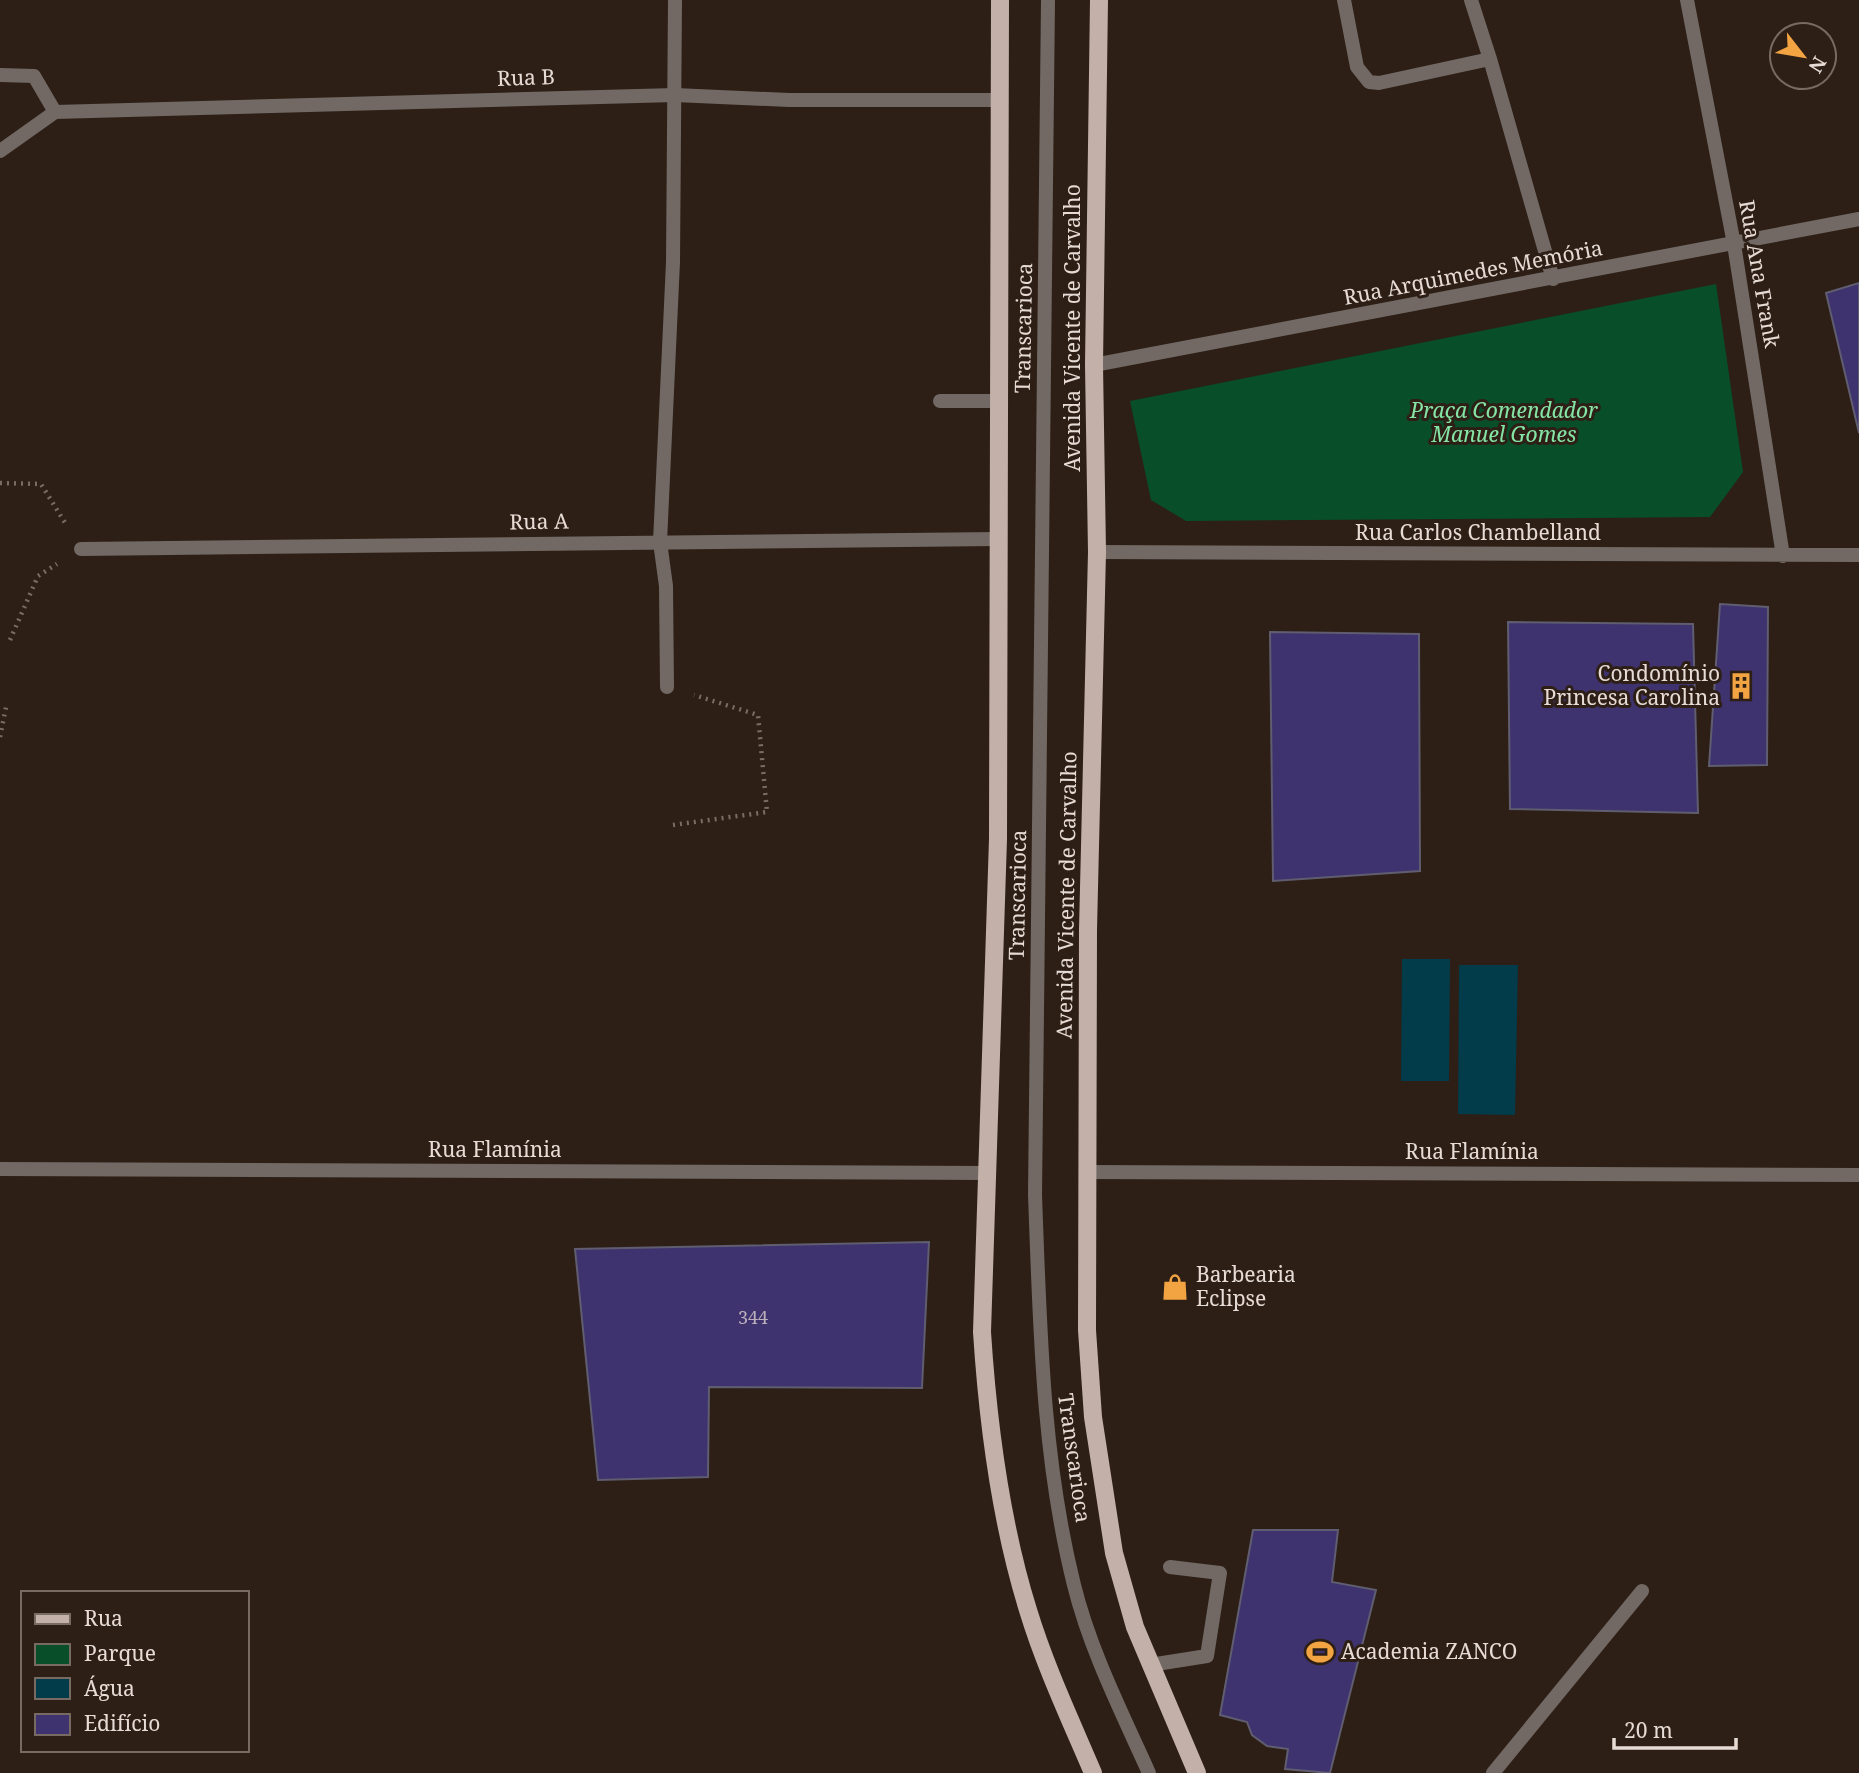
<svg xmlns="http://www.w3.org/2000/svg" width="1859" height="1773" font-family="'Noto Serif',serif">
	<rect width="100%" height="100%" fill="#2d1f16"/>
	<!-- green -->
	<path fill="#084f29" d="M 1716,284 L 1743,472 L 1710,517 L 1186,521 L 1151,500 L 1130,401 Z"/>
	<!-- water -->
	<path fill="#023b4a" d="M 1402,959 L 1450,959 L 1449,1081 L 1401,1081 Z
		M 1459,965 L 1518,965 L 1515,1115 L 1458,1114 Z"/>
	<!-- building -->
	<path fill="#3e336e" stroke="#5f5d6f" stroke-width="2" d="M 1859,283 L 1859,433 L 1826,293 Z
		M 1720,604 L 1768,607 L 1767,765 L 1709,766 Z
		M 1508,622 L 1693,624 L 1698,813 L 1510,809 Z
		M 1270,632 L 1419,634 L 1420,871 L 1273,881 Z
		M 929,1242 L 922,1388 L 709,1387 L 708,1477 L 598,1480 L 575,1249 Z
		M 1253,1530 L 1338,1530 L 1332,1582 L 1376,1590 L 1330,1773 L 1285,1769 L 1288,1749 L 1267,1746 L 1252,1735 L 1247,1722 L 1220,1715 Z"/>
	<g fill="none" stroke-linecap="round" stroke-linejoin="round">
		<!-- path -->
		<path stroke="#796c64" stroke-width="4.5" stroke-dasharray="2 5" stroke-linecap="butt" d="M 0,483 L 41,484 L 67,526
			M 10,640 L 38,576 L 57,564
			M 0,737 L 6,707
			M 673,825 L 767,812 L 758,715 L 694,695"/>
		<!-- service -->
		<path stroke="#726965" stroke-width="14" d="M 1048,0 L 1035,1195 C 1040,1326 1042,1457 1074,1585 C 1090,1650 1122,1713 1149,1773
			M 0,75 L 34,76 L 55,112 L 0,151
			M 667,687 L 666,586 L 660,542 L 673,262 L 675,0
			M 1493,1773 L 1642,1591"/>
		<!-- minor -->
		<path stroke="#726965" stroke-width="14" d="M 1344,0 L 1357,67 L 1369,82 L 1379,83 L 1490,59 L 1553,279
			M 1471,0 L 1490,59
			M 1687,0 L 1734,244 L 1783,556
			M 55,112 L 675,95 L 789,100 L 999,100
			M 1094,365 L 1859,219
			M 940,401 L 998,401
			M 81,549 L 998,539
			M 1097,552 L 1859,555
			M 0,1169 L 989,1173
			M 1150,1665 L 1207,1656 L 1220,1573 L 1170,1567"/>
		<!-- tertiary -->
		<path stroke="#726965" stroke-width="14" d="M 1086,1172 L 1859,1175"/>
		<!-- primary -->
		<path stroke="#c2b0a9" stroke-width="18" d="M 1000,0 L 998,839 L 982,1332 C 988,1425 1000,1520 1028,1610 C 1045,1666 1070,1719 1093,1773
			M 1099,0 L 1094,365 L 1097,552 L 1088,930 L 1087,1330 L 1093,1417 L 1114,1553 L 1135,1627 L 1197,1773"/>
	</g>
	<!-- icons -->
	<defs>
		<symbol id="building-bare" viewBox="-9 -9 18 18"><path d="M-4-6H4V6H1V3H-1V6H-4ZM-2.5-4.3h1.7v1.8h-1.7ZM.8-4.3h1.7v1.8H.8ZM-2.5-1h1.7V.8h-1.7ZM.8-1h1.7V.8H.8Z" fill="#f3a442" stroke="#2d1f16" stroke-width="2.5" paint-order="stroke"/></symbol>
		<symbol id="shop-bare" viewBox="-9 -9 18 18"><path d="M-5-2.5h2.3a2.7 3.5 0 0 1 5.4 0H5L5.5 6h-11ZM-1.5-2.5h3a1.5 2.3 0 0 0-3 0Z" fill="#f3a442" stroke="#2d1f16" stroke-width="2.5" paint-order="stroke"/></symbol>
		<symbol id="stadium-bare" viewBox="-9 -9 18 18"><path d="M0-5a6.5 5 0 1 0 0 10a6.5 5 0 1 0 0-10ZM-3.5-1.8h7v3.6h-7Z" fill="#f3a442" stroke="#2d1f16" stroke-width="2.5" paint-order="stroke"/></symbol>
	</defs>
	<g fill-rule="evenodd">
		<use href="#building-bare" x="1722" y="667" width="38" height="38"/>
		<use href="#shop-bare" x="1156" y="1268" width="38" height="38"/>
		<use href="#stadium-bare" x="1301" y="1633" width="38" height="38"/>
	</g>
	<g text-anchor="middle" stroke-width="6" stroke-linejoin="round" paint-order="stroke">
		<!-- number labels -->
		<g font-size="18" fill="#bcb1bb">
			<text x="753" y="1324">344</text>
		</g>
		<!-- street labels -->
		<g font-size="21" fill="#e6dbd5" stroke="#2d1f16">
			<text transform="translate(526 78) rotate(-2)" y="7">Rua B</text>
			<text transform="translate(1473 273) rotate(-11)" y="7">Rua Arquimedes Memória</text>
			<text transform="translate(1759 274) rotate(80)" y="7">Rua Ana Frank</text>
			<text transform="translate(1024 328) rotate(-89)" y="7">Transcarioca</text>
			<text transform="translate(1073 328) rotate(-90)" y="7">Avenida Vicente de Carvalho</text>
			<text transform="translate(539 522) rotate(-1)" y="7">Rua A</text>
			<text x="1478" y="540">Rua Carlos Chambelland</text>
			<text transform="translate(1018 895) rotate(-89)" y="7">Transcarioca</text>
			<text transform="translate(1067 895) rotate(-89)" y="7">Avenida Vicente de Carvalho</text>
			<text x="495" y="1157">Rua Flamínia</text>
			<text x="1472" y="1159">Rua Flamínia</text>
			<text transform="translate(1074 1458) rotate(82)" y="7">Transcarioca</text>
		</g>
		<!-- park labels -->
		<g font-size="21" font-style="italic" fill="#85e5a5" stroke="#2d1f16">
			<text x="1504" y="418">Praça Comendador<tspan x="1504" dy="24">Manuel Gomes</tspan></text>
		</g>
		<!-- poi labels -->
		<g font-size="21" fill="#e6dbd5" stroke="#2d1f16" text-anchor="start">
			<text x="1720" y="681" text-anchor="end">Condomínio<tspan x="1720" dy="24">Princesa Carolina</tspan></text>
			<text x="1196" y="1282">Barbearia<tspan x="1196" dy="24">Eclipse</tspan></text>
			<text x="1341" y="1659">Academia ZANCO</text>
		</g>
	</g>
	<!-- legend -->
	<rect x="21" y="1591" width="228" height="161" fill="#2d1f16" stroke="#776a62" stroke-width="2"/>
	<rect x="35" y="1614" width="35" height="10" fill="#c2b0a9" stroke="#776a62" stroke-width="2"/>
	<text x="84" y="1626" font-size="21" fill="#e6dbd5">Rua</text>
	<rect x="35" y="1644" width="35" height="21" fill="#084f29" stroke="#776a62" stroke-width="2"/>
	<text x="84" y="1661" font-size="21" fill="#e6dbd5">Parque</text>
	<rect x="35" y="1678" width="35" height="21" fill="#023b4a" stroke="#776a62" stroke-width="2"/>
	<text x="84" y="1696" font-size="21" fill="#e6dbd5">Água</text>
	<rect x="35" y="1714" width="35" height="21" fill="#3e336e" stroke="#776a62" stroke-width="2"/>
	<text x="84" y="1731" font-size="21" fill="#e6dbd5">Edifício</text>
	<!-- north arrow -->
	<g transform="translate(1803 56) rotate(121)"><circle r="33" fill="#2d1f16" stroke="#776a62" stroke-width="2"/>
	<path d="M0-5L12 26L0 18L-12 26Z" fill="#f3a442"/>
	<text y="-10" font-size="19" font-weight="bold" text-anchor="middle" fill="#e6dbd5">N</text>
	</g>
	<!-- scale -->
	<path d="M1614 1738v10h122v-10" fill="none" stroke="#e6dbd5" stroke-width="3.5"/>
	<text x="1624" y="1738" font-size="21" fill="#e6dbd5" stroke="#2d1f16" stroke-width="5" paint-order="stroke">20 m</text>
</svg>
